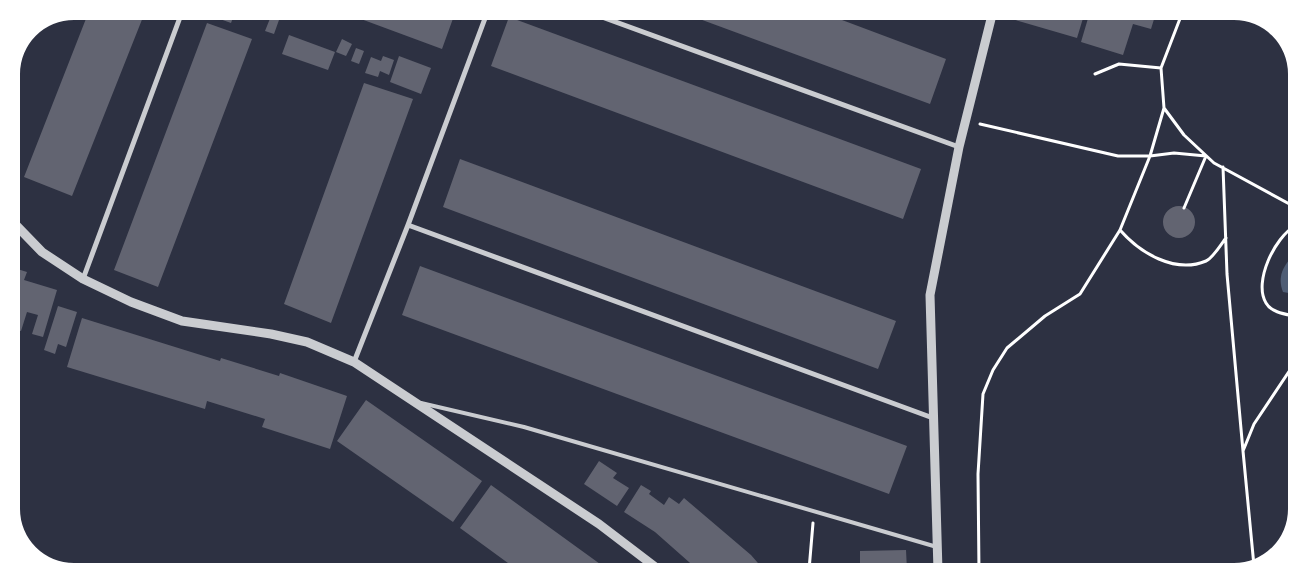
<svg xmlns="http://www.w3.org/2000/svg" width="1308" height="583" font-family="Raleway,sans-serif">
	<rect width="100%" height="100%" fill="#2d3142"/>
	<!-- water -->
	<path fill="#4f5d75" d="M 1295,254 L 1294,294 L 1283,292 C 1277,277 1283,265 1295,254 Z"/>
	<!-- building -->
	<path fill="#626471" d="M 89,11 L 145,12 L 72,196 L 24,177 Z
		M 206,12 L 250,12 L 247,19 L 234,15 L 231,23 L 206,14 Z
		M 342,12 L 455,13 L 442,49 Z
		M 686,14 L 826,14 L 946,59 L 930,104 Z
		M 1013,15 L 1084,15 L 1077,38 L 1012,19 Z
		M 1089,15 L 1138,16 L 1155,16 L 1151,29 L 1133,24 L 1123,55 L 1081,42 Z
		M 271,16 L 279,20 L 274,34 L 265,31 Z
		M 509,17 L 921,169 L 903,219 L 491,66 Z
		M 207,23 L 252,39 L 158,287 L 114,270 Z
		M 289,35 L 335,52 L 328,70 L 282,54 Z
		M 342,39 L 352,44 L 346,56 L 336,52 Z
		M 356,48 L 364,51 L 359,64 L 351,61 Z
		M 383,56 L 394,60 L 389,75 L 380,71 L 378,77 L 365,73 L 371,57 L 381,61 Z
		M 399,56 L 431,68 L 421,94 L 390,82 Z
		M 364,83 L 413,99 L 331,323 L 284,304 Z
		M 460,159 L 896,321 L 878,369 L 443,207 Z
		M1163 222a16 16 0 1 1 32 0a16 16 0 1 1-32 0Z
		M 420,266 L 907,446 L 889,494 L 402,315 Z
		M 11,267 L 27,272 L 24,280 L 57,290 L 43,337 L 32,334 L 38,315 L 27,312 L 21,331 L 11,328 Z
		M 58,306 L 77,312 L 66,347 L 58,344 L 55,354 L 44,350 Z
		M 82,318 L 220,361 L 221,358 L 279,376 L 280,373 L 347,396 L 330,449 L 262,427 L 265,419 L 207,401 L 205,409 L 67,367 Z
		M 366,400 L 482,481 L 453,522 L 337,441 Z
		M 599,461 L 617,473 L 613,478 L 629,488 L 617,506 L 584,484 Z
		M 491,485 L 607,569 L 516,569 L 460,528 Z
		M 641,485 L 651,491 L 649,494 L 664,505 L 669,497 L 679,504 L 684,498 L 751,555 L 764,570 L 698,570 L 655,532 L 624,512 Z
		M 906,550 L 907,570 L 860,570 L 860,551 Z"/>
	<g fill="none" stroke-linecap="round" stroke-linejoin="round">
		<!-- path -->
		<path stroke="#fff" stroke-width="3" d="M 1095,74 L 1119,64 L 1161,68
			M 1164,108 L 1184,135 L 1214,163 L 1295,207
			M 980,124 L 1118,156 L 1150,156 L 1174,153 L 1206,156
			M 1223,167 L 1227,274 L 1243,451
			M 1184,208 L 1206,156
			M 1120,230 C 1140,253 1175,274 1206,261 C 1213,258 1221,244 1226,238
			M 1294,316 C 1284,314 1271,312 1266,303 C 1253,282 1275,237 1295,226
			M 1254,566 L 1243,451 L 1254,424 L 1294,364
			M 809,570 L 813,523
			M 979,571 L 978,474 L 983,394 L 993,370 L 1007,348 L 1045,316 L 1080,294 L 1120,230 L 1150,156 L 1164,108 L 1161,68 L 1181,16"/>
		<!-- service -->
		<path stroke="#caccd0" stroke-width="4" d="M 421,403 L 524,427 L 937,547"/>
		<!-- minor -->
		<path stroke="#caccd0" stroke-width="5" d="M 591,13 L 959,147
			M 408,225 L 933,418
			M 83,279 L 182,12
			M 354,362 L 408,225 L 487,13"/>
		<!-- tertiary -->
		<path stroke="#caccd0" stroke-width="9" d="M 11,220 L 42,252 L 83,279 L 131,302 L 182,321 L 271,334 L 307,342 L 354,362 L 599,524 L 658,569
			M 938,571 L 930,295 L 959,147 L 992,15"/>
	</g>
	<!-- crop -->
	<path d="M0 0H1308V583H0ZM74 20H1234A54 54 0 0 1 1288 74V509A54 54 0 0 1 1234 563H74A54 54 0 0 1 20 509V74A54 54 0 0 1 74 20Z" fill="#fff" fill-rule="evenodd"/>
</svg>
